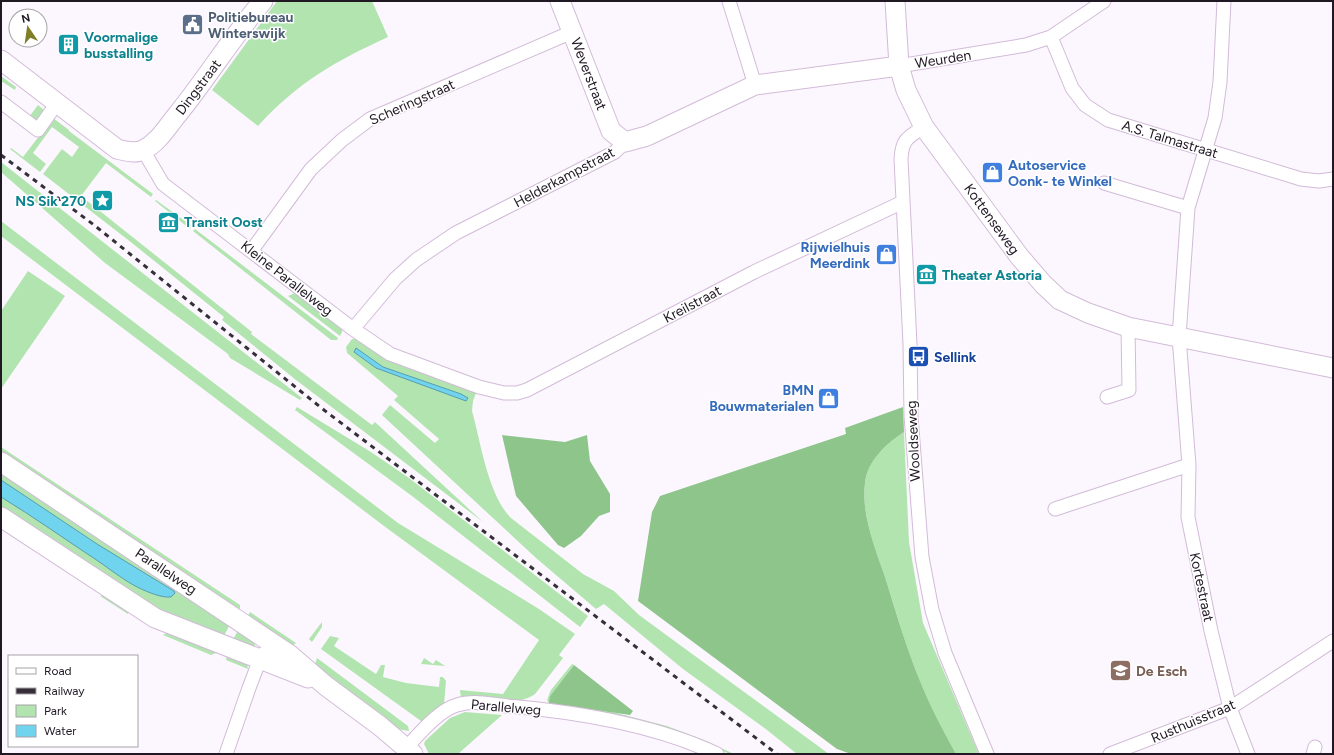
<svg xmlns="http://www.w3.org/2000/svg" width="1334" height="755" font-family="Figtree,sans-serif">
	<rect width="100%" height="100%" fill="#fcf7fe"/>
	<!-- green -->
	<path fill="#b2e4b0" d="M 277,1 L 372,1 L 388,37 C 336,61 298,82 258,126 L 212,90 Z
		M 1,76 L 16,87 L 15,90 L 1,81 Z
		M 38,105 L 45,111 L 36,123 L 29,117 Z
		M 53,118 L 69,130 L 69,131 L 153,194 L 151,197 L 106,163 L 81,196 L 252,332 L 251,334 L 372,425 L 375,422 L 483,522 L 296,380 L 222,320 L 224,317 L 132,243 L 43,174 L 62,149 L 72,157 L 79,147 L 52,127 L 33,153 L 46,164 L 40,172 L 10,149 L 11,148 L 23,157 Z
		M 1,162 L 302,398 L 300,400 L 230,358 L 228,354 L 105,263 L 1,172 Z
		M 156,200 L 192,226 L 190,229 L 155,201 Z
		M 1,221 L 398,523 L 539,609 L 575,634 L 559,655 L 563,658 L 535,694 C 515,708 484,700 461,699 L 460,690 L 503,694 L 539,640 L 384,526 L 1,236 Z
		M 195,229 L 338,338 L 337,340 L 331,340 L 193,231 Z
		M 28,271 L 65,296 L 1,389 L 1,311 Z
		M 297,292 L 342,326 L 342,332 L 340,336 L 288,296 Z
		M 352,339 L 359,339 L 474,390 L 476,393 L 473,401 L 472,411 C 481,443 488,495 511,518 L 583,574 L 614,591 L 639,615 L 829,754 L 797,754 L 767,730 L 683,669 L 604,604 L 596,609 L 536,558 L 382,415 L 390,405 L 435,443 L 439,439 L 394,400 L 398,396 L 347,353 L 346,347 Z
		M 297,407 L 371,452 L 409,478 L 588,616 L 580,627 L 412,496 L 295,410 Z
		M 904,432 L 909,542 L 923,623 L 979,754 L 956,754 C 943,730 930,706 920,681 C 906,648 897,614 886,580 C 876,551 861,515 865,483 C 867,461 887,443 904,432 Z
		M 1,447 L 240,605 L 240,608 L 237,613 L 1,457 Z
		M 1,467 L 232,620 L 222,640 L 167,619 L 1,512 Z
		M 111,594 L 128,605 L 128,614 L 100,596 Z
		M 250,612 L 296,643 L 288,649 L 246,619 Z
		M 322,622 L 322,627 L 312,642 L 309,639 Z
		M 241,625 L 257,642 L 253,648 L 231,643 Z
		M 172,630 L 219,647 L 216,653 L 211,655 L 163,635 Z
		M 330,636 L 339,638 L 334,646 L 376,674 L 381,665 L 385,665 L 383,677 L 406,683 L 439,687 L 440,677 L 443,677 L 446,681 L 444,705 L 423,721 L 421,721 L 321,649 Z
		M 228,650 L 247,664 L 248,669 L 226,660 Z
		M 317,658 L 408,726 L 409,731 L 396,729 L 314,668 Z
		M 424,658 L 433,664 L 436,660 L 445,666 L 421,664 Z
		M 572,664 L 574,665 L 550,696 L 667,726 L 704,740 L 734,754 L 730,754 L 716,748 L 550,705 L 547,700 L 551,690 Z
		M 465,712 L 502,715 L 458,754 L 429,754 L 424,744 L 425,741 L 450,718 Z"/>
	<!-- forest -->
	<path fill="#8dc58b" d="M 903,407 L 904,432 C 887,443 867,461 865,483 C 861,514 875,548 885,577 C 896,612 906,647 920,681 C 930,706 943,730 956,754 L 851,754 L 837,749 L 638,601 L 652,512 L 660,496 L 846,434 L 845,428 Z
		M 502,435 L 565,442 L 587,435 L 590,461 L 610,494 L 610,512 L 599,516 L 581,536 L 564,548 L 558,545 L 516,496 Z
		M 574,665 L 633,711 L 630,715 L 549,703 L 550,696 Z"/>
	<!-- water -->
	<path fill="#70d4ee" stroke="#589cb1" d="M 356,348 L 383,367 L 461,394 L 468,398 L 466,401 L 376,368 L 354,352 Z
		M 1,480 L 97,544 L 174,591 L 175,593 L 171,597 C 161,598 148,592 139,588 C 125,581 111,570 98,561 C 66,540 34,517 1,497 Z"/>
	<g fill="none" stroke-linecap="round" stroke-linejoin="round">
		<defs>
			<path id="street" d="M 729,1 L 755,85
				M 1224,1 L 1220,82 L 1215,118 L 1188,208 L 1179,337 L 1189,465 L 1188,517 L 1211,631 L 1230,708 L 1248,754
				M 1051,37 L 1072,88 L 1085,105 L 1108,120 L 1301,179 L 1319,181 L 1333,179
				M 899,66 L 1026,45 L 1051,37 L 1104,1
				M 1,102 L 38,130 L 57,103
				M 924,127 C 908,137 902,139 901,159 L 910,344 L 911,416 L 922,557 L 932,610 L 945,653 L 987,754
				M 143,150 L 163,184 L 353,329 L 390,354 L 479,387 L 504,393 L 517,393 L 527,390 L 754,272 L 903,202
				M 1104,183 L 1188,208
				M 252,250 L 311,169 L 342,140 L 370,119 L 572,32
				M 353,329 L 395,279 L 416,260 L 456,233 L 615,152 L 625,142
				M 1107,397 L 1129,390 L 1128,327
				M 1055,509 L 1189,465
				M 406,748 C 419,734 439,710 457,705 C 473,700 492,704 508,706 C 578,712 653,724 717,754
				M 226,754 L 249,688 L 260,659 L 264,653
				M 1110,754 L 1230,708 L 1333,641
				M 1313,754 L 1315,747"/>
			<path id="secondary" d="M 560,1 L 611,131 L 625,142 L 647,136 L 755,85 L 899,66
				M 895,1 L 899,66 L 906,90 L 924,127 L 1019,256 L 1043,284 L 1060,300 L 1088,313 L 1128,327 L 1333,368
				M 1,60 L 117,149 C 125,151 135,154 143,150 C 158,143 167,127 177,115 C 207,78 232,37 263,1
				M 1,462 L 290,655 L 326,686 L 380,726 L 413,754
				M 1,517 L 155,618 L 308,678"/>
		</defs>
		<!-- street casing -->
		<use href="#street" stroke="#d2bbd8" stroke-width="15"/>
		<!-- secondary casing -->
		<use href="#secondary" stroke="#d2bbd8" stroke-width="21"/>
		<!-- street -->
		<use href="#street" stroke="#fff" stroke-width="13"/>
		<!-- secondary -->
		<use href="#secondary" stroke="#fff" stroke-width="19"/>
		<!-- rail -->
		<path stroke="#362f39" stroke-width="3" stroke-dasharray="5 5" stroke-linecap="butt" d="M 1,155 L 94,225 L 324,410 L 777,754"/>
	</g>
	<!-- icons -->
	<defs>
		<symbol id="civic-square" viewBox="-11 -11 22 22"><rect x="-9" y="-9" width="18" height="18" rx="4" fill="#5c6f8a" stroke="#fff"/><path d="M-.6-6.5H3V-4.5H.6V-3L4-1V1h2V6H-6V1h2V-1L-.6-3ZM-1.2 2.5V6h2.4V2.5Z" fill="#fff"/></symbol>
		<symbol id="building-square" viewBox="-11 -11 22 22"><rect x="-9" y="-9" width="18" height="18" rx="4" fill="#0f9aa8" stroke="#fff"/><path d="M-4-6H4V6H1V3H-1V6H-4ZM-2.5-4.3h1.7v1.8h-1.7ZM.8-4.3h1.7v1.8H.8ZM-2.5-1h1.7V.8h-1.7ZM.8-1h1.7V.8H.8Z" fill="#fff"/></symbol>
		<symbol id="shop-square" viewBox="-11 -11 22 22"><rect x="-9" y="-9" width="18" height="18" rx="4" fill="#3f7fe0" stroke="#fff"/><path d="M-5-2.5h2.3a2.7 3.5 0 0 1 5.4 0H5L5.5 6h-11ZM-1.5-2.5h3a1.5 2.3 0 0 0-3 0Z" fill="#fff"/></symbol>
		<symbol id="sight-square" viewBox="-11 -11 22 22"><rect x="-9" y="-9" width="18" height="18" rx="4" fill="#0f9aa8" stroke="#fff"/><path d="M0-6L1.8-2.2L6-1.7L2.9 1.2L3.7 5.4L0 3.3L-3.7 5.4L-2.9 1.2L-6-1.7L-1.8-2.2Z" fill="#fff"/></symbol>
		<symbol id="museum-square" viewBox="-11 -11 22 22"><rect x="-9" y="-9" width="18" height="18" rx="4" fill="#0f9aa8" stroke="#fff"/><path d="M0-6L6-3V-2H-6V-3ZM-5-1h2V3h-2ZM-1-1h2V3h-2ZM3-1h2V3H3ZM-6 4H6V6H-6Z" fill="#fff"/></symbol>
		<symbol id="bus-square" viewBox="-11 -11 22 22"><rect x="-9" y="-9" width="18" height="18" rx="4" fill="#1a4fb4" stroke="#fff"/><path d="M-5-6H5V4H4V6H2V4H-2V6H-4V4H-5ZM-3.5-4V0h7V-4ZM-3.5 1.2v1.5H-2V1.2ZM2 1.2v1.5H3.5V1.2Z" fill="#fff"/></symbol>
		<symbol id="school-square" viewBox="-11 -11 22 22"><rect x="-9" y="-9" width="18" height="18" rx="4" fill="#8d6e63" stroke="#fff"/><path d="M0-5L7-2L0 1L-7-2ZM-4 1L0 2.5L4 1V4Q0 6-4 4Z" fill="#fff"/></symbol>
	</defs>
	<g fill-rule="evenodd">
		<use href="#civic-square" x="180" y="12" width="25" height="25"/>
		<use href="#building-square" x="56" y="32" width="25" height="25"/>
		<use href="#shop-square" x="980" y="160" width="25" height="25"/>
		<use href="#sight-square" x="90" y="188" width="25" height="25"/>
		<use href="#museum-square" x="156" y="210" width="25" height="25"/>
		<use href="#shop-square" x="874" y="242" width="25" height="25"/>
		<use href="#museum-square" x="914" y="262" width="25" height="25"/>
		<use href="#bus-square" x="906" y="344" width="25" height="25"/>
		<use href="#shop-square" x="816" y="386" width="25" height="25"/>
		<use href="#school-square" x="1108" y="658" width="25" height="25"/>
	</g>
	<g text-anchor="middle" stroke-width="3" stroke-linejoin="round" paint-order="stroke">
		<!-- service labels -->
		<g font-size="14" font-weight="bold" fill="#4e5e75" stroke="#fff" text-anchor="start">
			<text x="208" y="22">Politiebureau<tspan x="208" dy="16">Winterswijk</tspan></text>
		</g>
		<!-- culture labels -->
		<g font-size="14" font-weight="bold" fill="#0d838f" stroke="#fff" text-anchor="start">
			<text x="84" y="42">Voormalige<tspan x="84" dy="16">busstalling</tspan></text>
			<text x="86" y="206" text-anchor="end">NS Sik 270</text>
			<text x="184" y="227">Transit Oost</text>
			<text x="942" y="280">Theater Astoria</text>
		</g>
		<!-- street labels -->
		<g font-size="14" fill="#201823" stroke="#fff">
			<text transform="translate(943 59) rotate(-9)" y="5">Weurden</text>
			<text transform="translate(589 74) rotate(69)" y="5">Weverstraat</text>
			<text transform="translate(198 87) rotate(-53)" y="5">Dingstraat</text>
			<text transform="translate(412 102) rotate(-24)" y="5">Scheringstraat</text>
			<text transform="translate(1170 139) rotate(17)" y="5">A.S. Talmastraat</text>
			<text transform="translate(564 177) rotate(-28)" y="5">Helderkampstraat</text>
			<text transform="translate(992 219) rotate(54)" y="5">Kottenseweg</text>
			<text transform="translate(287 278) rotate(38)" y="5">Kleine Parallelweg</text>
			<text transform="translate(692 304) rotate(-28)" y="5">Kreilstraat</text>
			<text transform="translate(913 441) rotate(-93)" y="5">Wooldseweg</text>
			<text transform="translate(166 571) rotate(34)" y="5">Parallelweg</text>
			<text transform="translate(1202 587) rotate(78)" y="5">Kortestraat</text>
			<text transform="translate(506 707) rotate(5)" y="5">Parallelweg</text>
			<text transform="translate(1193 721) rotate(-23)" y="5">Rusthuisstraat</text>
		</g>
		<!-- shop labels -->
		<g font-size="14" font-weight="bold" fill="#366cbe" stroke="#fff" text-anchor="end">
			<text x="1008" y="170" text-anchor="start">Autoservice<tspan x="1008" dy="16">Oonk- te Winkel</tspan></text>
			<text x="870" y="252">Rijwielhuis<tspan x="870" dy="16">Meerdink</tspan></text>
			<text x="814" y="395">BMN<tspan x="814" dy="16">Bouwmaterialen</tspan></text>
		</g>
		<!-- transit labels -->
		<g font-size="14" font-weight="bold" fill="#164399" stroke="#fff" text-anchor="start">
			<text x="934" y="362">Sellink</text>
		</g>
		<!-- education labels -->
		<g font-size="14" font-weight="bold" fill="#785e54" stroke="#fff" text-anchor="start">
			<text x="1136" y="676">De Esch</text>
		</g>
	</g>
	<!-- border -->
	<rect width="1334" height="755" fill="none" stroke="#201823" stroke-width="4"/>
	<!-- legend -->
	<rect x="8" y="655" width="130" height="92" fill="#ffffff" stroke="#a6a3a7"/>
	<rect x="16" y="668" width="20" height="6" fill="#ffffff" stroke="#a6a3a7"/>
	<text x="44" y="675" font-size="12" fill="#201823">Road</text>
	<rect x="16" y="688" width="20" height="6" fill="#362f39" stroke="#a6a3a7"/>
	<text x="44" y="695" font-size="12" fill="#201823">Railway</text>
	<rect x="16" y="705" width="20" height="12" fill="#b2e4b0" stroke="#a6a3a7"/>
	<text x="44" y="715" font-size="12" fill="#201823">Park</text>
	<rect x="16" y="725" width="20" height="12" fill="#70d4ee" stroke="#a6a3a7"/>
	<text x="44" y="735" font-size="12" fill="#201823">Water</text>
	<!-- north arrow -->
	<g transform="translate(28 28) rotate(347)"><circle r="19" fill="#ffffff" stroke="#a6a3a7"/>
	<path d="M0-3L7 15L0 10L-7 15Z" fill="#817e26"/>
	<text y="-6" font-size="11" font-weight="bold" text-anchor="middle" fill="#201823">N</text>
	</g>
</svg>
